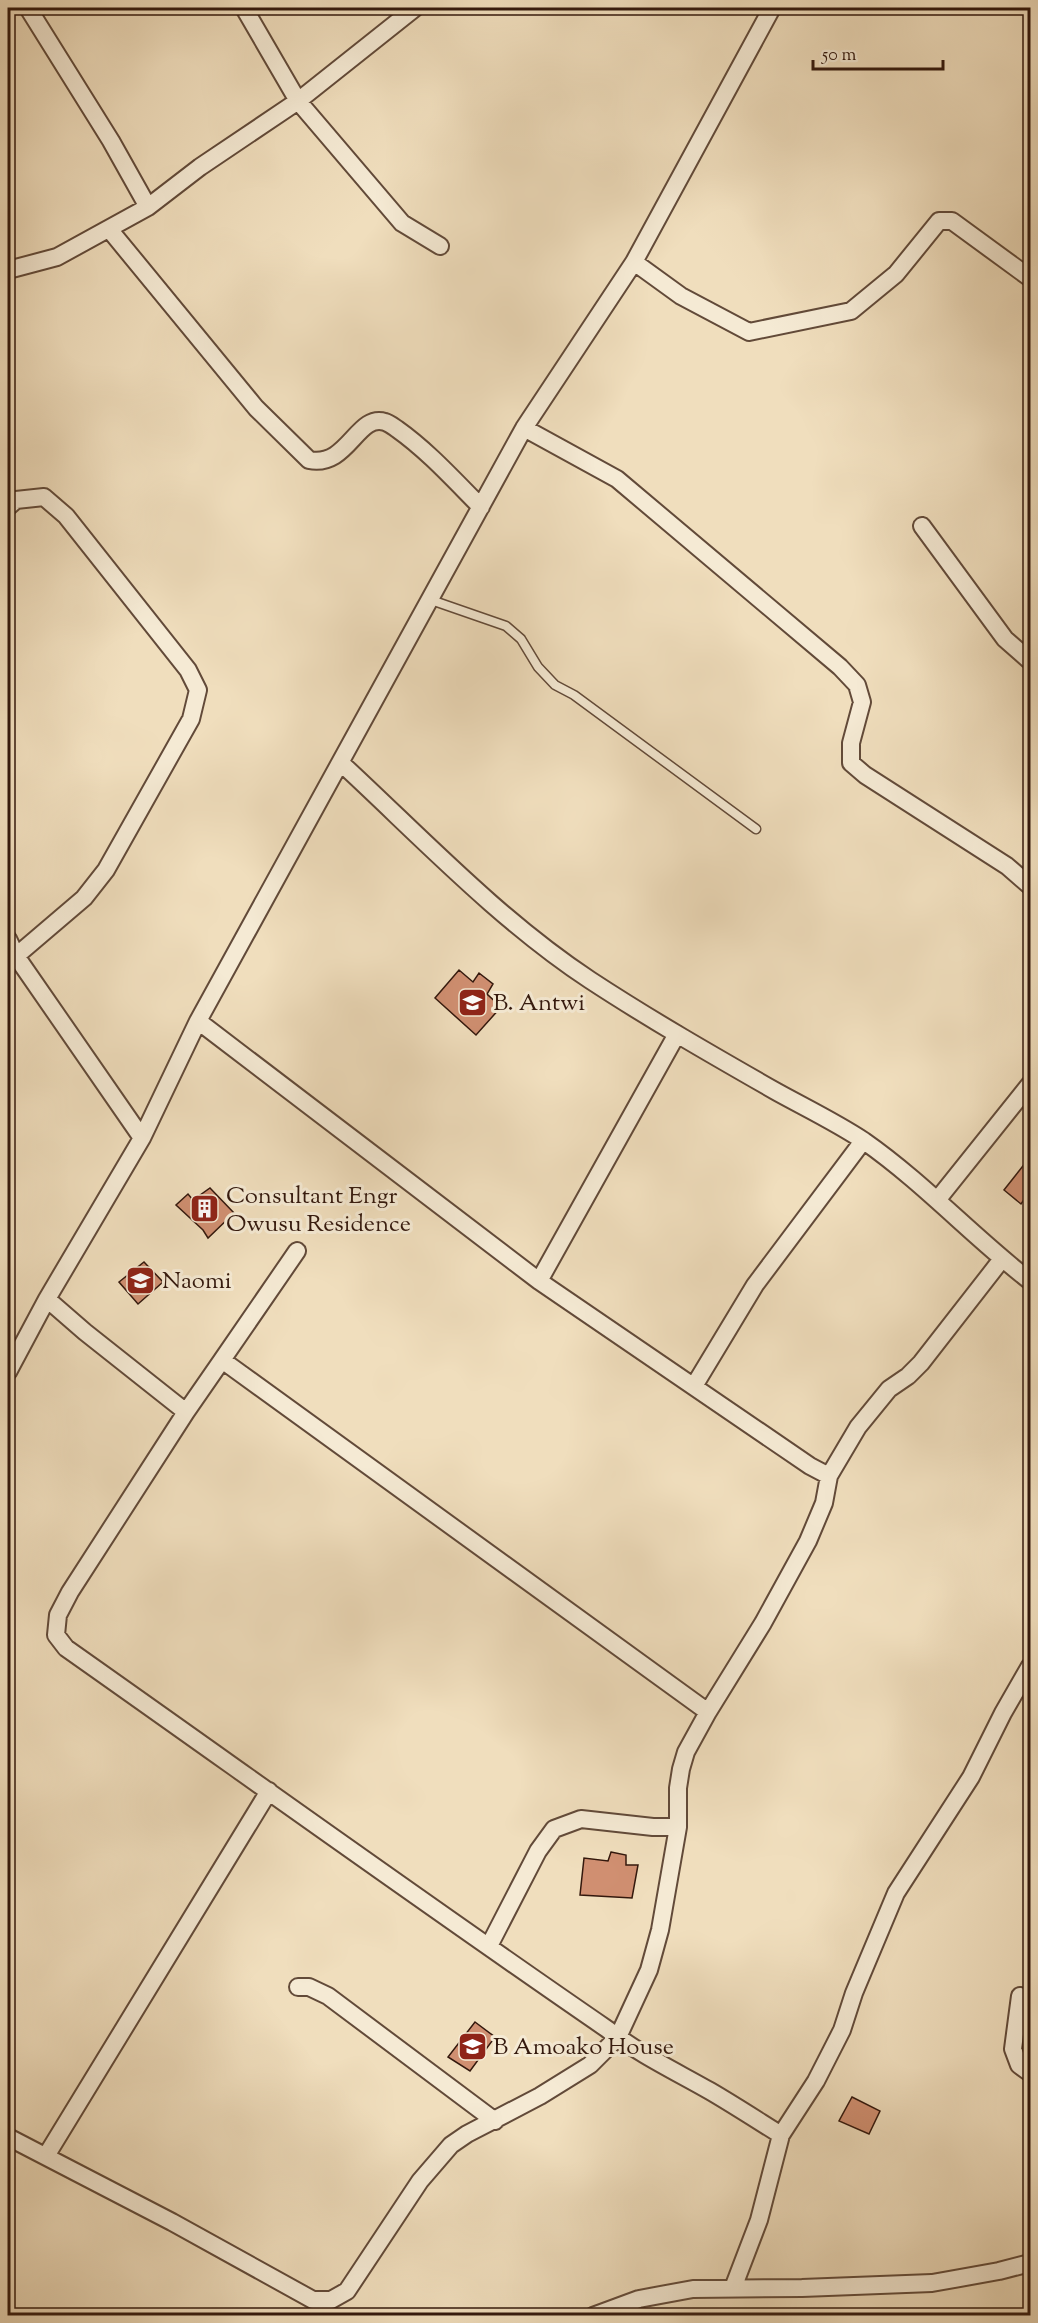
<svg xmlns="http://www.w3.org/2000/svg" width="1038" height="2323" font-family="'Sorts Mill Goudy',serif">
	<rect width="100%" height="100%" fill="#f0debd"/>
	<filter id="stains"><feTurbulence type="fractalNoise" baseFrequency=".00333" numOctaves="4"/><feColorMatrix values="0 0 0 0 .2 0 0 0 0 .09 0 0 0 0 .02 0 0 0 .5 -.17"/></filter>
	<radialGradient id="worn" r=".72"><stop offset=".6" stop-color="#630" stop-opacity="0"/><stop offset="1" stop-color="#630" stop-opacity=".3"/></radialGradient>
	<!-- building -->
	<path fill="#d08f71" stroke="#33180d" stroke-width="1.5" d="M 459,970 L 473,982 L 479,973 L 493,984 L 487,994 L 501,1007 L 476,1035 L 435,998 Z
		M 1030,1157 L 1030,1191 L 1021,1204 L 1004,1190 Z
		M 210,1188 L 234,1213 L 208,1238 L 203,1230 L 176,1205 L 188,1194 L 193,1200 Z
		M 144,1262 L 163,1282 L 138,1304 L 119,1282 Z
		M 611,1852 L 626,1855 L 626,1865 L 638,1865 L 632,1898 L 580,1895 L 584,1858 L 608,1861 Z
		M 475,2022 L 495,2037 L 470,2071 L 448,2057 Z
		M 852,2097 L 880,2111 L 869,2134 L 839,2121 Z"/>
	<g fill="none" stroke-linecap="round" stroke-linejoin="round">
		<defs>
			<path id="lane" d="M 431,600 L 506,626 L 521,639 L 538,667 L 555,685 L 574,695 L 756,829"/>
			<path id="street" d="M 28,8 L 111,141 L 148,207
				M 244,8 L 298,101 L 402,223 L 440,246
				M 109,229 L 256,408 L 309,460 C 348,468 357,413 385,422 C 389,423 394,427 397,429 C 428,451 454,480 481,507
				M 634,262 L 681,296 L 749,332 L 851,311 L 896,274 L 939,221 L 952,221 L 1030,278
				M 8,270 L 57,257 L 148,207 L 200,167 L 298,101 L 415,8
				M 524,428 L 617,479 L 840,667 L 857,685 L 862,702 L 851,743 L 851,763 L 865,775 L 1007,866 L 1030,886
				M 8,507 L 16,500 L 44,497 L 66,516 L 188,670 L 198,690 L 191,719 L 106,870 L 84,898 L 16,956
				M 922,526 L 1005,639 L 1030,661
				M 341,763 C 421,837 499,920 590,980 C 651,1020 714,1056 777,1092 C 806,1108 837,1123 864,1141 C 924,1183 973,1237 1030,1281
				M 8,939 L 16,956 L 142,1138
				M 198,1021 L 539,1281 L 810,1466 L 829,1476
				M 938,1199 L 1030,1084
				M 539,1281 L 677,1034
				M 47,1299 L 85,1332 L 186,1412
				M 222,1360 L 297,1251
				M 8,1372 L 47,1299 L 142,1138 L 198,1021 L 524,428 L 634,262 L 772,8
				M 694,1386 L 755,1285 L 863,1141
				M 708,1712 L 763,1623 L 808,1541 L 824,1503 L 829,1476 L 858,1427 L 889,1389 L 908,1376 L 921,1363 L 1002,1259
				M 489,1946 L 538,1851 L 554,1829 L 581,1819 L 653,1827 L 678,1827
				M 298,1987 L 309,1987 L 328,1996 L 495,2121
				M 1020,1996 L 1013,2049 L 1019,2065 L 1030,2073
				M 8,2137 L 172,2222 L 313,2300 L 331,2300 L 347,2291 L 420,2181 L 451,2145 L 467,2134 L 540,2096 L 590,2065 L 618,2037 L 649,1970 L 660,1930 L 678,1827 L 678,1788 L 681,1769 L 686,1752 L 708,1712 L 222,1360 L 186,1412 L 70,1592 L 58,1615 L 56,1635 L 66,1648 C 246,1775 425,1904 607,2029 C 639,2054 675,2071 710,2091 C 734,2105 757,2120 781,2135
				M 46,2156 L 269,1791
				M 733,2288 L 759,2220 L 781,2135 L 816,2081 L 842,2030 L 854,1993 L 896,1893 L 971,1777 L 1003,1713 L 1030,1666
				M 593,2316 L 639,2299 L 693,2289 L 802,2288 L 932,2283 L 999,2271 L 1030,2263"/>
		</defs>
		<!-- lane casing -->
		<use href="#lane" stroke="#624a39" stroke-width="11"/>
		<!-- street casing -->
		<use href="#street" stroke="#624a39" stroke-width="20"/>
		<!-- lane -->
		<use href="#lane" stroke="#f5ead4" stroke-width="8"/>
		<!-- street -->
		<use href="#street" stroke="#f5ead4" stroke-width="16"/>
	</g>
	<!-- icons -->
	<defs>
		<symbol id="school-square" viewBox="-11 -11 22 22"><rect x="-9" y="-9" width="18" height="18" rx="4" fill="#8f2418" stroke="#f5ead4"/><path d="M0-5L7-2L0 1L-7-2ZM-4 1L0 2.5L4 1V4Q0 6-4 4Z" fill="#fff"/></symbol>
		<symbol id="building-square" viewBox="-11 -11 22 22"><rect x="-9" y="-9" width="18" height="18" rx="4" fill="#8f2418" stroke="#f5ead4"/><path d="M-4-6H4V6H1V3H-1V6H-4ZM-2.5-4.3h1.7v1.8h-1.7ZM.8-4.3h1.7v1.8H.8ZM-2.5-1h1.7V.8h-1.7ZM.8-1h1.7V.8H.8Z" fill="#fff"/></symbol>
	</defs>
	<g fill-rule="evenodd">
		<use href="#school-square" x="456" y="986" width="33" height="33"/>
		<use href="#building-square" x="188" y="1192" width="33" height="33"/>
		<use href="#school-square" x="124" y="1264" width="33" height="33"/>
		<use href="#school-square" x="456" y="2030" width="33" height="33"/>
	</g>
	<g text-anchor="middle" stroke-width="6" stroke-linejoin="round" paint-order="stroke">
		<!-- poi labels -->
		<g font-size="24" fill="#33180d" stroke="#f5ead4" text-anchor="start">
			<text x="493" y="1010">B. Antwi</text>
			<text x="226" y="1203">Consultant Engr<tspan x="226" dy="28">Owusu Residence</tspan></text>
			<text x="162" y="1288">Naomi</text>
			<text x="493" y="2054">B Amoako House</text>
		</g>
	</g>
	<!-- margin -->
	<rect width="1038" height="2323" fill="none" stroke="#f0debd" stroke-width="30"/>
	<rect x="9" y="9" width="1020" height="2305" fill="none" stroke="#33180d" stroke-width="3"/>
	<rect x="15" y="15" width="1008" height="2293" fill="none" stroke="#33180d" stroke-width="1.5"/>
	<!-- scale -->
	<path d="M813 60v9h130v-9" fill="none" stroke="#33180d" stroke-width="3"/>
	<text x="822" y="60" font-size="18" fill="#33180d" stroke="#f5ead4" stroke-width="4.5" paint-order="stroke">50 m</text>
	<rect width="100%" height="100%" filter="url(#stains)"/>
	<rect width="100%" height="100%" fill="url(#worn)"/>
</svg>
